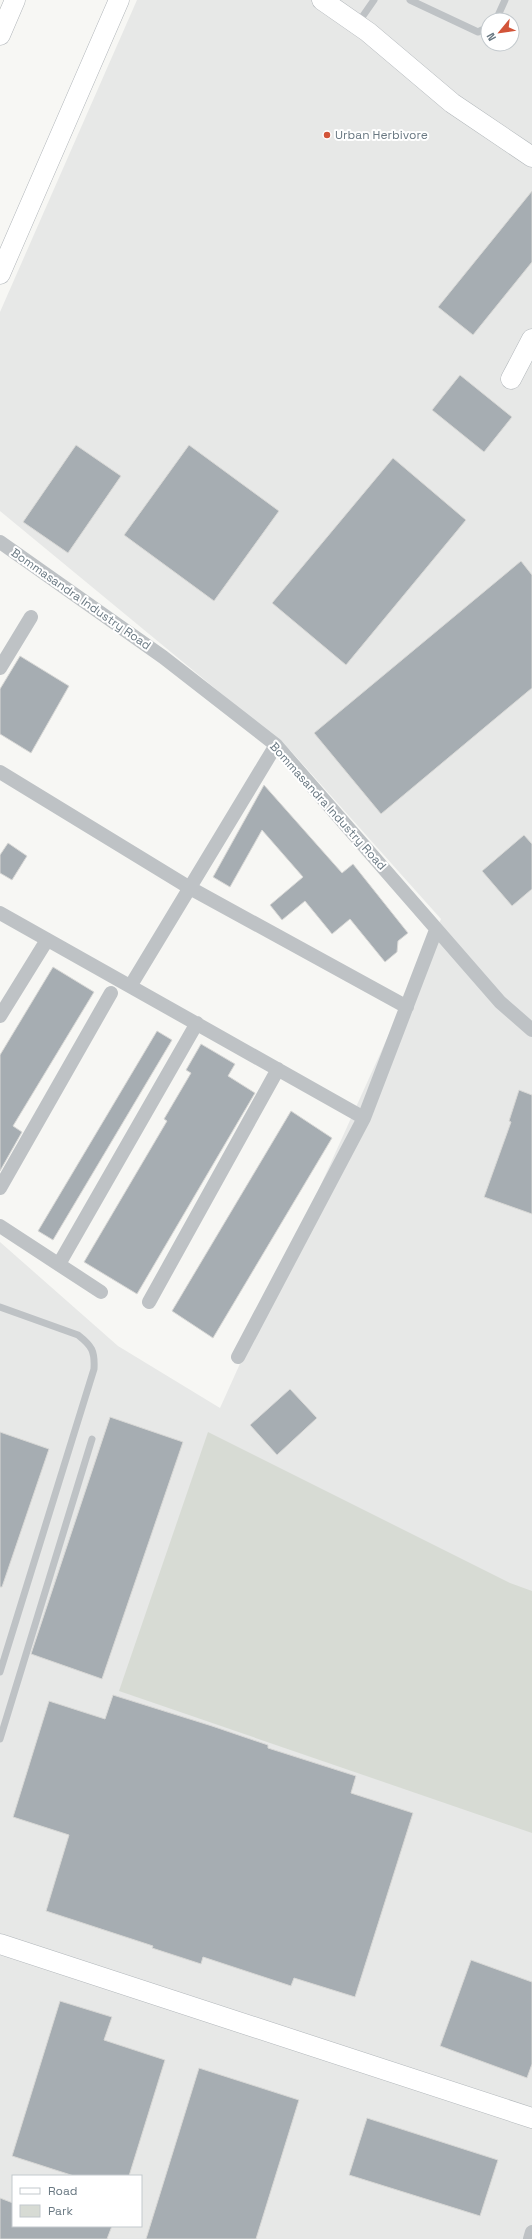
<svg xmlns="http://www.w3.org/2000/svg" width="532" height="2239" font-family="'Space Grotesk',sans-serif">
	<rect width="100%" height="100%" fill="#f7f7f4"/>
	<!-- built -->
	<path fill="#e7e8e7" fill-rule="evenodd" d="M 137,0 L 532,0 L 532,2239 L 0,2239 L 0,1242 L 118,1346 L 220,1408 L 441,919 L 291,751 L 0,511 L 0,312 ZM 488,20 L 512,20 L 512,44 L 488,44 ZM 13,2176 L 141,2176 L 141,2226 L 13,2226 Z"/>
	<!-- green -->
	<path fill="#d7dbd4" d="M 208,1432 L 510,1583 L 532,1591 L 532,1833 L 119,1691 Z"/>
	<!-- building -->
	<path fill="#a6adb2" stroke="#d8d8d6" d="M 532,191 L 532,262 L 473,335 L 438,307 Z
		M 460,375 L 512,417 L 484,452 L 432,410 Z
		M 76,445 L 121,476 L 68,553 L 23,522 Z
		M 189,445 L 279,511 L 214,601 L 124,535 Z
		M 393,458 L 466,520 L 346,665 L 272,603 Z
		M 521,561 L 532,575 L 532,688 L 381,814 L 314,733 Z
		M 20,656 L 69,686 L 31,753 L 0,734 L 0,689 Z
		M 264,785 L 342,873 L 353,864 L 408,933 L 398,941 L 397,952 L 385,962 L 350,919 L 332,934 L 305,901 L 282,920 L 270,905 L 303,877 L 262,830 L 230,887 L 213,877 Z
		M 524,835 L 532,844 L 532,889 L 512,906 L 482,871 Z
		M 8,843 L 27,856 L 12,880 L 0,873 L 0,855 Z
		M 53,967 L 94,992 L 13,1126 L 22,1132 L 0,1171 L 0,1055 Z
		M 157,1031 L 172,1040 L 53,1240 L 38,1231 Z
		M 201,1044 L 235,1064 L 228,1076 L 255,1093 L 137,1294 L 84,1262 L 167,1121 L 164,1119 L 191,1073 L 186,1070 Z
		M 519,1090 L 532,1095 L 532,1214 L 484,1197 L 511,1122 L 509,1121 Z
		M 291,1111 L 332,1138 L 213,1338 L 172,1311 Z
		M 290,1389 L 317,1418 L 277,1455 L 250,1425 Z
		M 110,1417 L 183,1442 L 102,1679 L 31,1654 Z
		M 0,1432 L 49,1449 L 2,1587 L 0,1587 Z
		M 113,1695 L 212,1726 L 268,1745 L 268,1748 L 356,1776 L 351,1793 L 413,1813 L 355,1997 L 294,1978 L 291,1986 L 203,1957 L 201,1964 L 152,1948 L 153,1946 L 46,1911 L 69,1835 L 13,1817 L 49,1701 L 105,1719 Z
		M 471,1960 L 532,1982 L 532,2064 L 527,2078 L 440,2046 Z
		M 60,2001 L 112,2017 L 104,2040 L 165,2060 L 129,2176 L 74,2176 L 12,2156 Z
		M 199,2068 L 299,2100 L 256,2239 L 146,2239 Z
		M 367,2118 L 498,2160 L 480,2216 L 349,2175 Z
		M 0,2198 L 13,2203 L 13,2226 L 112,2226 L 107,2239 L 0,2239 Z"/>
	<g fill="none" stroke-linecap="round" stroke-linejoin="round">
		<defs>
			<path id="secondary" d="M 322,0 L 368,32 L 452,103 L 532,157
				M 0,35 L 15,0
				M 0,274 L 119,0
				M 511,379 L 532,339
				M 0,1944 L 532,2118"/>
		</defs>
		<!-- secondary casing -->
		<use href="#secondary" stroke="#b1b6ba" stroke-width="21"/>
		<!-- lane -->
		<path stroke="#bec2c5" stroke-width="7" d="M 410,0 L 478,32 L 488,27
			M 496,20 L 505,0
			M 358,23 L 374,0
			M 0,1307 L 78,1335 C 92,1346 95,1351 94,1369 L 0,1672
			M 0,1739 L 92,1439"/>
		<!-- street -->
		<path stroke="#bec2c5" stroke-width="14" d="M 0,542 L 163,657 L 276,745 L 500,1002 L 532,1030
			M 0,668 L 31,617
			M 0,772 L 190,888 L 407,1007
			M 0,913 L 364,1118 L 238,1357
			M 131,985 L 276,745
			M 0,1016 L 47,940
			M 364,1118 L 436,930
			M 0,1188 L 111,993
			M 0,1226 L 101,1292
			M 59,1264 L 197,1023
			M 149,1302 L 278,1069
			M 530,2239 L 532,2232"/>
		<!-- secondary -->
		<use href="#secondary" stroke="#fff" stroke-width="20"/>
	</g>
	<!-- markers -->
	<circle fill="#d25439" stroke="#fff" stroke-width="1.5" cx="327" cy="135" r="4"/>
	<g text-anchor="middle" stroke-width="4" stroke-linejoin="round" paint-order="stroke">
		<!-- poi labels -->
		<g font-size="12" fill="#697882" stroke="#fff" text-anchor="start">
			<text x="335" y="139">Urban Herbivore</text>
		</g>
		<!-- street labels -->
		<g font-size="12" fill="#697882" stroke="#fff">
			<text transform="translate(81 599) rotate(35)" y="4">Bommasandra Industry Road</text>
			<text transform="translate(328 806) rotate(48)" y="4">Bommasandra Industry Road</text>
		</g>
	</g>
	<!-- legend -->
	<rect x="12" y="2175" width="130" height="52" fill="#ffffff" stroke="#c3c9cd"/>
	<rect x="20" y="2188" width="20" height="6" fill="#ffffff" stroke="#c3c9cd"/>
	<text x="48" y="2195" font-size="12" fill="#697882">Road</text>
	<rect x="20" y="2205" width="20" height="12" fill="#d7dbd4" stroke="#c3c9cd"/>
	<text x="48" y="2215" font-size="12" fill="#697882">Park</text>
	<!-- north arrow -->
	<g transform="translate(500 32) rotate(241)"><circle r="19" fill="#ffffff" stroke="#c3c9cd"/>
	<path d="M0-3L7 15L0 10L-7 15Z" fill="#d25439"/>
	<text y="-6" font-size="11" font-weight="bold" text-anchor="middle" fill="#697882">N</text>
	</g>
</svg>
